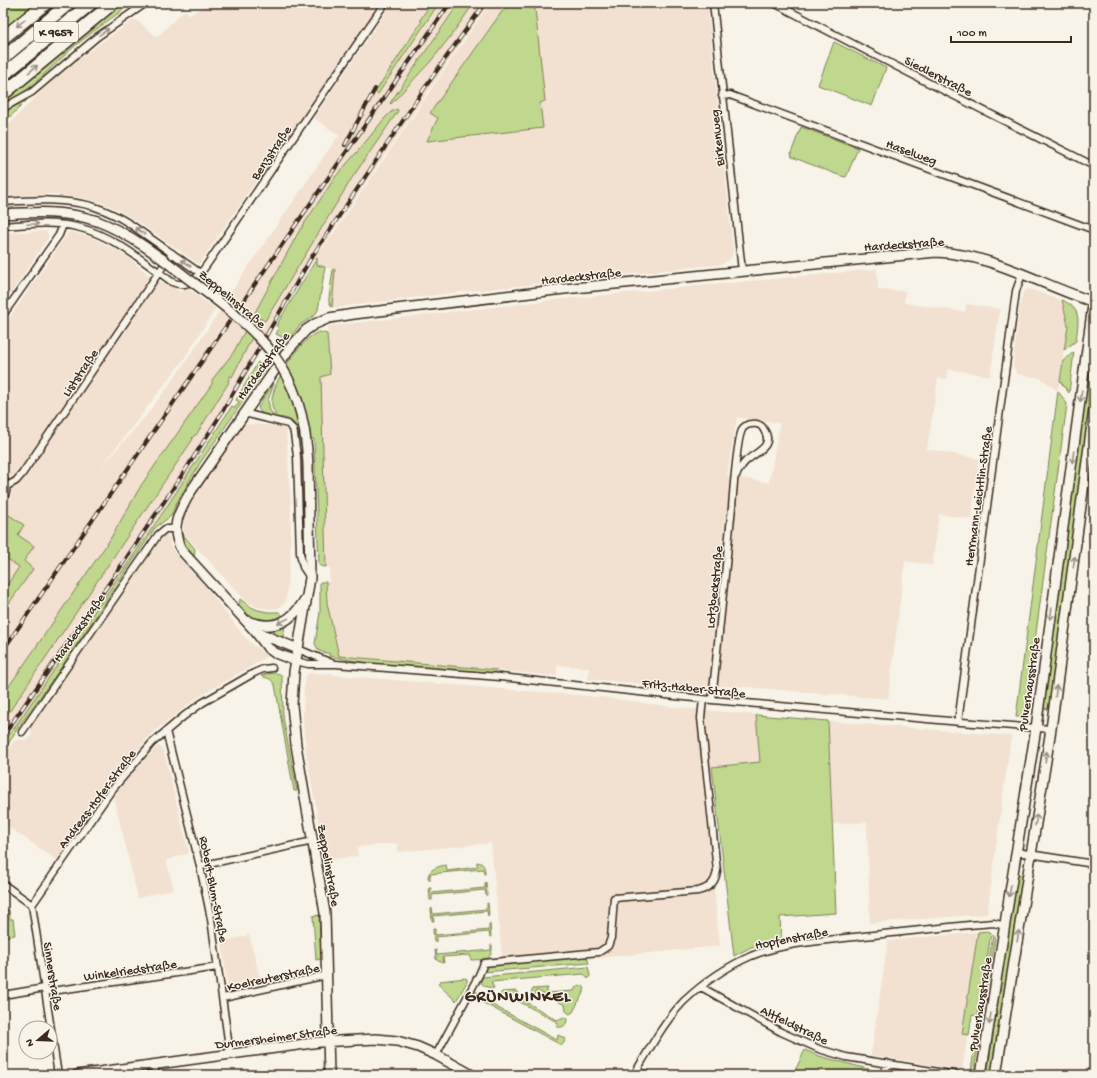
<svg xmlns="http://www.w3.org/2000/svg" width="1097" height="1078" font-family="'Gochi Hand',sans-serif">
	<rect width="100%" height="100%" fill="#f7f3e8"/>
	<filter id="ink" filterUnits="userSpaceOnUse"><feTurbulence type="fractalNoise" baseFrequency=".025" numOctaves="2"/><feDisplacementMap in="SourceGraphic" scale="8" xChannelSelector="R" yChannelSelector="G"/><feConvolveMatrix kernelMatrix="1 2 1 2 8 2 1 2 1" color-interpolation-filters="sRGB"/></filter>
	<g filter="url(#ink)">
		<!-- built -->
		<path fill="#f2e0d0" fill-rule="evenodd" d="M 209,3 L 381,3 L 270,163 L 252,187 L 199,264 L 135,220 L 118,210 L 100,202 L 86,199 L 53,194 L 3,197 L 3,130 L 62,71 L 135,19 L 157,37 L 185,10 L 190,15 Z
			M 392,3 L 431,3 L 420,19 L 422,21 L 375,92 L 381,91 L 439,3 L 459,3 L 390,103 L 401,94 L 431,61 L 450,37 L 474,3 L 490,3 L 476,21 L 334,230 L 319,255 L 477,22 L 491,3 L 707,3 L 733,250 L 731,257 L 729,260 L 723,264 L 452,293 L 332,308 L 335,270 L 317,265 L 317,258 L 315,260 L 312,259 L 223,415 L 190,467 L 192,469 L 3,744 L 3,508 L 11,495 L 12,484 L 9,472 L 3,465 L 3,327 L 68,233 L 71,232 L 90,237 L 115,249 L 130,259 L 152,278 L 173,287 L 180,292 L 185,286 L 215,309 L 184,359 L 99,470 L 146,416 L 185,363 L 219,312 L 231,292 L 336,139 L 340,136 L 314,118 Z
			M 46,231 L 49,236 L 3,305 L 3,233 Z
			M 877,269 L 878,290 L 905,291 L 904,303 L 965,312 L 966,304 L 1000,309 L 990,376 L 948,369 L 947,379 L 938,378 L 927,449 L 979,459 L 971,519 L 939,514 L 932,565 L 905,561 L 888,699 L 745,687 L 706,686 L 700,689 L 588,679 L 589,668 L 558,665 L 556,676 L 339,656 L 327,603 L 326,582 L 329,582 L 330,568 L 326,567 L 321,410 L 321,377 L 330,374 L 327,334 L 329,326 L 554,300 ZM 737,417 L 780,423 L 769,483 L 727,475 Z
			M 1029,289 L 1061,300 L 1067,325 L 1058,391 L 1041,378 L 1017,374 L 1013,365 L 1020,305 L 1023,292 Z
			M 245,424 L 282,426 L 286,430 L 291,508 L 290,562 L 286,598 L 285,603 L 278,608 L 270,609 L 257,607 L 246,601 L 188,538 L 183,530 L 184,521 L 186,514 L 197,491 L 240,426 Z
			M 167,535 L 170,538 L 170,545 L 174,552 L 205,586 L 243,635 L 252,644 L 268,656 L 197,698 L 151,734 L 110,780 L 71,837 L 57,860 L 3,823 L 3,756 L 15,740 L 28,740 L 32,734 L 30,727 L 163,536 Z
			M 309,673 L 333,674 L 334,675 L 600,697 L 674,707 L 756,715 L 761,762 L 701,769 L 720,946 L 503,967 L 491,843 L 398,852 L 397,843 L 357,847 L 358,856 L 325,860 L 306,751 L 303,718 L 304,689 L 305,678 Z
			M 828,721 L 1011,736 L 987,914 L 870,923 L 867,822 L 833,824 Z
			M 158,746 L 163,749 L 189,853 L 166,860 L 174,889 L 138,898 L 114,797 L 136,768 Z
			M 978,932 L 962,1034 L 968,1035 L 962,1070 L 871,1055 L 888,941 Z
			M 249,935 L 261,982 L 228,990 L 222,942 Z"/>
		<!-- green -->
		<path fill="#c0d88e" stroke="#7e8156" d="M 3,3 L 38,3 L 3,32 Z
			M 77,3 L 83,3 L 3,68 L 3,64 Z
			M 118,3 L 132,3 C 115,16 97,28 80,42 C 58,59 29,94 3,104 L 3,98 Z
			M 431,3 L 439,3 L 378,94 L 375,92 L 422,21 L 420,20 Z
			M 459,3 L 474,3 L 450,37 L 431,61 L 391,104 L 390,103 Z
			M 508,3 L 513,3 L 535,9 L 545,101 L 540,103 L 543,128 L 427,141 L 438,118 L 430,113 Z
			M 834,42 L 886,68 L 872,106 L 818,85 Z
			M 27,100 L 3,124 L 8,110 Z
			M 397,109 L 398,111 L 396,114 L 352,178 L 265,321 L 260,318 L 257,324 L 258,326 L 232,377 L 230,376 L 228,381 L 229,382 L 196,435 L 195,435 L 192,438 L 193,439 L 3,721 L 3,695 L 109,541 L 142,484 L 212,384 L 212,380 L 233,353 L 298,233 L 336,176 L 358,151 L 385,118 L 391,112 Z
			M 801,127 L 858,148 L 847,175 L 846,177 L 841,176 L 792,157 L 791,153 Z
			M 317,258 L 317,265 L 325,267 L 318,310 L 315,315 L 300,325 L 288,340 L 276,334 L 279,328 L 276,326 Z
			M 333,269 L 335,270 L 332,307 L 329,302 L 329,298 Z
			M 1062,300 C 1083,309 1078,322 1076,341 L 1064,350 L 1068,326 Z
			M 1094,331 C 1094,358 1086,384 1089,411 L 1049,709 L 1043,708 Z
			M 320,332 L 327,334 L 330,374 L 321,377 L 326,567 L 320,566 L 319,565 L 314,439 L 299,440 C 297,402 265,429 258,407 L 261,404 L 262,400 L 274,384 L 268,400 L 270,411 L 275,415 L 276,413 C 258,400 302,334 320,332 Z
			M 1074,352 L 1069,393 L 1060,381 L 1063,361 Z
			M 258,362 L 265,370 L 200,463 L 177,502 L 171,516 L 155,528 L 63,665 L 17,729 L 3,753 L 3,744 L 164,511 L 232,406 L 235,408 L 239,402 L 236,400 Z
			M 1058,391 L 1067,404 L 1025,714 L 1021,717 L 1016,717 Z
			M 3,511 L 24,525 L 18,535 L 34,546 L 24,561 L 33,569 L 3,612 L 3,591 L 19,567 L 3,556 Z
			M 182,533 L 195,549 L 194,558 L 186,548 Z
			M 320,582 L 326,582 L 327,603 L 339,656 L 497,670 L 494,673 C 439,670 383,668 329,656 L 330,654 L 319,651 L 315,644 L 320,612 Z
			M 240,599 L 249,606 L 258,610 L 268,612 L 279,612 L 284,617 C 267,627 250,620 239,605 Z
			M 285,624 L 283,639 L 266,630 L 266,629 Z
			M 275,673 L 280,674 L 282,676 L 283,717 L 297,791 L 294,791 L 275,685 C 270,677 268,679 261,676 L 266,674 Z
			M 756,715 L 828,721 L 836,913 L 780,917 L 781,938 L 751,947 L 734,956 L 712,767 L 760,762 Z
			M 477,862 C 484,863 485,867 485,874 L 484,874 L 483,869 L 430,874 L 430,880 L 428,878 C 428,869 439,866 446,865 L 447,871 L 477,867 Z
			M 1017,874 L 1023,875 L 992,1075 L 987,1075 Z
			M 486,882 L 487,895 L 486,895 L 485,890 L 432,895 L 432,900 L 430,900 L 429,888 L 431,888 L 431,893 L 485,888 L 485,883 Z
			M 487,903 L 488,903 L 489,916 L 488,916 L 487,911 L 433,916 L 434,921 L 432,921 L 431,909 L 432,908 L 433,914 L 487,909 Z
			M 9,910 L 10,919 L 13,919 L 15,935 L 3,937 L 3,911 Z
			M 319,915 L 321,959 L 316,960 L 313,916 Z
			M 489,924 L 490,924 L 491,937 L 490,937 L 489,932 L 436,937 L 436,942 L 434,942 L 433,929 L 435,929 L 435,935 L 489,930 Z
			M 989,931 L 991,933 L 978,1016 L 972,1015 L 969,1035 L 962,1034 L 978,932 Z
			M 993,935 L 995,938 L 974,1071 L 971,1070 Z
			M 491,945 L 492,945 C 493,962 483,959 471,960 L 470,955 L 443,957 L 444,963 L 438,961 L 436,959 L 435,950 L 436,950 L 437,955 L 491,950 Z
			M 586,957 L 588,960 L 589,963 L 484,972 L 488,967 L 492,965 Z
			M 588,967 L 590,976 L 588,979 L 584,974 L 491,982 L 494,988 C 489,989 485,986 481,983 L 481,980 L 483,977 Z
			M 465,978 L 467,979 L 467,982 L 456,1001 L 438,984 L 440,981 Z
			M 580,985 L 583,986 L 585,989 L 573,1012 L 570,1014 L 566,1011 L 565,1005 L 538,991 L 536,991 L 536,996 L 531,993 L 533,989 L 548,988 L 546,992 L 547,993 L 574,991 L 576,987 Z
			M 516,991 L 518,993 L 515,995 L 516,996 L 557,1020 L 564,1017 L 567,1019 C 567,1025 563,1028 557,1027 L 556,1026 L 558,1023 L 557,1022 L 507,995 L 502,998 L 499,996 L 502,992 Z
			M 474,992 L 478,992 L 487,996 L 487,1002 L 557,1040 L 558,1035 L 566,1039 L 563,1044 L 561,1045 L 478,1000 L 477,1001 L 471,998 Z
			M 805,1050 L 819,1056 L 872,1070 L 871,1075 L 793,1075 Z"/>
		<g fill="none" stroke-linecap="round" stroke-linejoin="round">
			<defs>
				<path id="street" d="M 713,3 L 742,271
					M 774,3 L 919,78 L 1094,166
					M 722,96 L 730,95 L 1094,230
					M 3,108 L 32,92 L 97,37 L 146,3
					M 3,202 C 33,200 65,198 95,207 C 107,211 119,217 130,224 L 200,273
					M 3,226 C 27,224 53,221 77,227 C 112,235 143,261 172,282 C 189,290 199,276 208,263 L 385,3
					M 3,315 L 59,235 L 63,225
					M 244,413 L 288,424 L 293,429 L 294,434 L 297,456 L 300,553 L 303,567 L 309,576
					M 3,477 C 7,485 8,491 3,499
					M 7,486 L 16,481 L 22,474 L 172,253
					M 298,649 L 334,664
					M 296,661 L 308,664 L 336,664 L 500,677 L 712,700 L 961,722 L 1051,729
					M 712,700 L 732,507 C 733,494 737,435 743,428 C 745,426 749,424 751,424 C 757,423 762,425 764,430 C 775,447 755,452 745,462 C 741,466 738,472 735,477
					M 958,722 L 1016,291 L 1022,274
					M 166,731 L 200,866 L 211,919 L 230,1054
					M 22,732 L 158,535 L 165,529 L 176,529
					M 1016,852 L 1094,864
					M 200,866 L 313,841
					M 3,884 L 32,905
					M 32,905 L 111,791 L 152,743 L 184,716 L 202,703 L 254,673 L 263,669 L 272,668
					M 32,905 L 58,1075
					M 701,987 L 781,1032 L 819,1049 L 846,1057 L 957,1075
					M 45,992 L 218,967
					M 3,995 L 45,988
					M 223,998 L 327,975
					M 436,1055 L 479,975 L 484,963 L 599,952 L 608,946 L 611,938 L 614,898 L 698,891 C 710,888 715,883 717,871 L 701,718 L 703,699
					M 154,1065 L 156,1075
					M 637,1070 L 647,1075
					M 634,1075 C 648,1051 664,1022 683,1002 C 702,984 726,967 751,956 C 783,943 820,941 854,937 C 893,933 931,929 969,925 L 994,923 L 1005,926
					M 885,1075 L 887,1063"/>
				<path id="secondary" d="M 3,214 C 35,212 66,210 97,221
					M 308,464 L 310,578 L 294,672 L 292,705 L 296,745 L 325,913 L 329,1075
					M 247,621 C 274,631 291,623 306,598
					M 256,632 L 298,649
					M 296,661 L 275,653 L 268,648 L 255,631 L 182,551 C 169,527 179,512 191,491 L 290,348 L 306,330 L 315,324 L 329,318 L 354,314 L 564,289 L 936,252 C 992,254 1041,285 1094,302
					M 77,1075 L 320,1042 L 376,1039 L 397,1041 L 418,1047 L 436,1055 L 472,1075
					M 981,1075 L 1036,728 L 1094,297
					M 996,1075 L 1051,729 L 1094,409"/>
				<path id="highway" d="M 3,38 L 46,3
					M 3,58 L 69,3
					M 3,75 L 91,3
					M 3,94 L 113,3"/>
			</defs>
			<!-- street casing -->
			<use href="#street" stroke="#3b2a1e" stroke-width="9"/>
			<!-- secondary casing -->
			<use href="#secondary" stroke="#3b2a1e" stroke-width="12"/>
			<!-- highway casing -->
			<use href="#highway" stroke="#3b2a1e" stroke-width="15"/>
			<!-- street -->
			<use href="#street" stroke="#f7f3e8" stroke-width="6"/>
			<!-- secondary -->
			<use href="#secondary" stroke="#f7f3e8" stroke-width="9"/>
			<!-- highway -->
			<use href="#highway" stroke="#f7f3e8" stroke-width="12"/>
			<defs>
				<path id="rail" d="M 345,145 L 375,89
					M 3,650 L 315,197 L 450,3
					M 3,736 L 117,572 L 188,466 L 221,414 L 311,258 L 428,83 L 485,3"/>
			</defs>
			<!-- rail casing -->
			<use href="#rail" stroke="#3b2a1e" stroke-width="4"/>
			<!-- rail -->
			<use href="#rail" stroke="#f7f3e8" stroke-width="2.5" stroke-dasharray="8" stroke-linecap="butt"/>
			<defs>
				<path id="secondary-bridge" d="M 97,221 C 129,233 159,256 186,277 C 260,332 303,365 308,464"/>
			</defs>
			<!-- secondary-bridge casing -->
			<use href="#secondary-bridge" stroke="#3b2a1e" stroke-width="12" stroke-linecap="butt"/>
			<!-- secondary-bridge -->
			<use href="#secondary-bridge" stroke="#f7f3e8" stroke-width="9"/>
		</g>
		<!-- one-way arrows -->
		<defs><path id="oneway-shaft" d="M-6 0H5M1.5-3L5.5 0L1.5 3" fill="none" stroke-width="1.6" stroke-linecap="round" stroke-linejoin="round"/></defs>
		<g stroke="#998e83">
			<use href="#oneway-shaft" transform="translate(21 23) rotate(140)"/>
			<use href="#oneway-shaft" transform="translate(104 32) rotate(-35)"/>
			<use href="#oneway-shaft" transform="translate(33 69) rotate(-40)"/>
			<use href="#oneway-shaft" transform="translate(33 224) rotate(-3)"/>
			<use href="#oneway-shaft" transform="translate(140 231) rotate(-145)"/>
			<use href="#oneway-shaft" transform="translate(186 263) rotate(-145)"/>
			<use href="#oneway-shaft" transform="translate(1081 396) rotate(98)"/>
			<use href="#oneway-shaft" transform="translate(1073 457) rotate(97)"/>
			<use href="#oneway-shaft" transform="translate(1074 562) rotate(-82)"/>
			<use href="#oneway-shaft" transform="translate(1051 614) rotate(98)"/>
			<use href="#oneway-shaft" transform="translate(283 621) rotate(154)"/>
			<use href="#oneway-shaft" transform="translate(1056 691) rotate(-82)"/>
			<use href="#oneway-shaft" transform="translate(1046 757) rotate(-81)"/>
			<use href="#oneway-shaft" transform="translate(1036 820) rotate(-81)"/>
			<use href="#oneway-shaft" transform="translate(1010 891) rotate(99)"/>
			<use href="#oneway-shaft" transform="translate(1018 936) rotate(-81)"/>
			<use href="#oneway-shaft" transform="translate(990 1019) rotate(99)"/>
		</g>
	</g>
	<g text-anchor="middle" stroke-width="3" stroke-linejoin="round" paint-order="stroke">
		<!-- shield labels -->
		<rect fill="#f7f3e8" stroke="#73665b" stroke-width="1" x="34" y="22" width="44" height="20" rx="3"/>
		<g font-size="12" font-weight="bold" fill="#3b2a1e">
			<text x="56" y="36">K 9657</text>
		</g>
		<!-- street labels -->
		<g font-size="13" fill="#3b2a1e" stroke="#f7f3e8">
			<text transform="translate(939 75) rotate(27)" y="5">Siedlerstraße</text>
			<text transform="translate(716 138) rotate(-96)" y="5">Birkenweg</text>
			<text transform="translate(912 151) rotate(20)" y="5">Haselweg</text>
			<text transform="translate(270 152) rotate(-56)" y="5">Benzstraße</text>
			<text transform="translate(904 243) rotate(-4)" y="5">Hardeckstraße</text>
			<text transform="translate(581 275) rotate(-6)" y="5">Hardeckstraße</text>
			<text transform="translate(233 298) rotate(40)" y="5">Zeppelinstraße</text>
			<text transform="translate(262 365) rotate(-54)" y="5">Hardeckstraße</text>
			<text transform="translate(79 372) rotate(-56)" y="5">Liststraße</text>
			<text transform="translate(977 496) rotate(-82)" y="5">Herrmann-Leichtlin-Straße</text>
			<text transform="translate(713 587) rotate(-84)" y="5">Lotzbeckstraße</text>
			<text transform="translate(78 627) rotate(-55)" y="5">Hardeckstraße</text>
			<text transform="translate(1028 684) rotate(-82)" y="5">Pulverhausstraße</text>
			<text transform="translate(694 687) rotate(6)" y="5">Fritz-Haber-Straße</text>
			<text transform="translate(96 798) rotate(-53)" y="5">Andreas-Hofer-Straße</text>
			<text transform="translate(330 865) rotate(80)" y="5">Zeppelinstraße</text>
			<text transform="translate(215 889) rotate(79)" y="5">Robert-Blum-Straße</text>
			<text transform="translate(791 937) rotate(-11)" y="5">Hopfenstraße</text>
			<text transform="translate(130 969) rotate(-8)" y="5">Winkelriedstraße</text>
			<text transform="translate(54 976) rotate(81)" y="5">Sinnerstraße</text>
			<text transform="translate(273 976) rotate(-12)" y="5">Koelreuterstraße</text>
			<text transform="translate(979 1004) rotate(-81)" y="5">Pulverhausstraße</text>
			<text transform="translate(795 1024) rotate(26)" y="5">Altfeldstraße</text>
			<text transform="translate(276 1036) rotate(-7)" y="5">Durmersheimer Straße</text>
		</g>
		<!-- district labels -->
		<g font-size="17" font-weight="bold" letter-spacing="1" fill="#3b2a1e" stroke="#f7f3e8">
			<text x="518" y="1001">GRÜNWINKEL</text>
		</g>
	</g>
	<!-- margin -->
	<rect width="1097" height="1078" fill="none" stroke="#f7f3e8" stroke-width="16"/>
	<rect x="8" y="8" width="1081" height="1062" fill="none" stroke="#3b2a1e" stroke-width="1.5" filter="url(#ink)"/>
	<!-- north arrow -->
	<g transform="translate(38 1040) rotate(251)"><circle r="19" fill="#f7f3e8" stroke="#aca397"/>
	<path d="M0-3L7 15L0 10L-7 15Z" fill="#3b2a1e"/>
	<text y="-6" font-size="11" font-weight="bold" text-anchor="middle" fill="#3b2a1e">N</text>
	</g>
	<!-- scale -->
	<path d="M951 36v6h120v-6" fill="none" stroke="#3b2a1e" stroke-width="2"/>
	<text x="957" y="36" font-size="12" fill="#3b2a1e" stroke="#f7f3e8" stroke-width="3" paint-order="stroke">100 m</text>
</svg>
